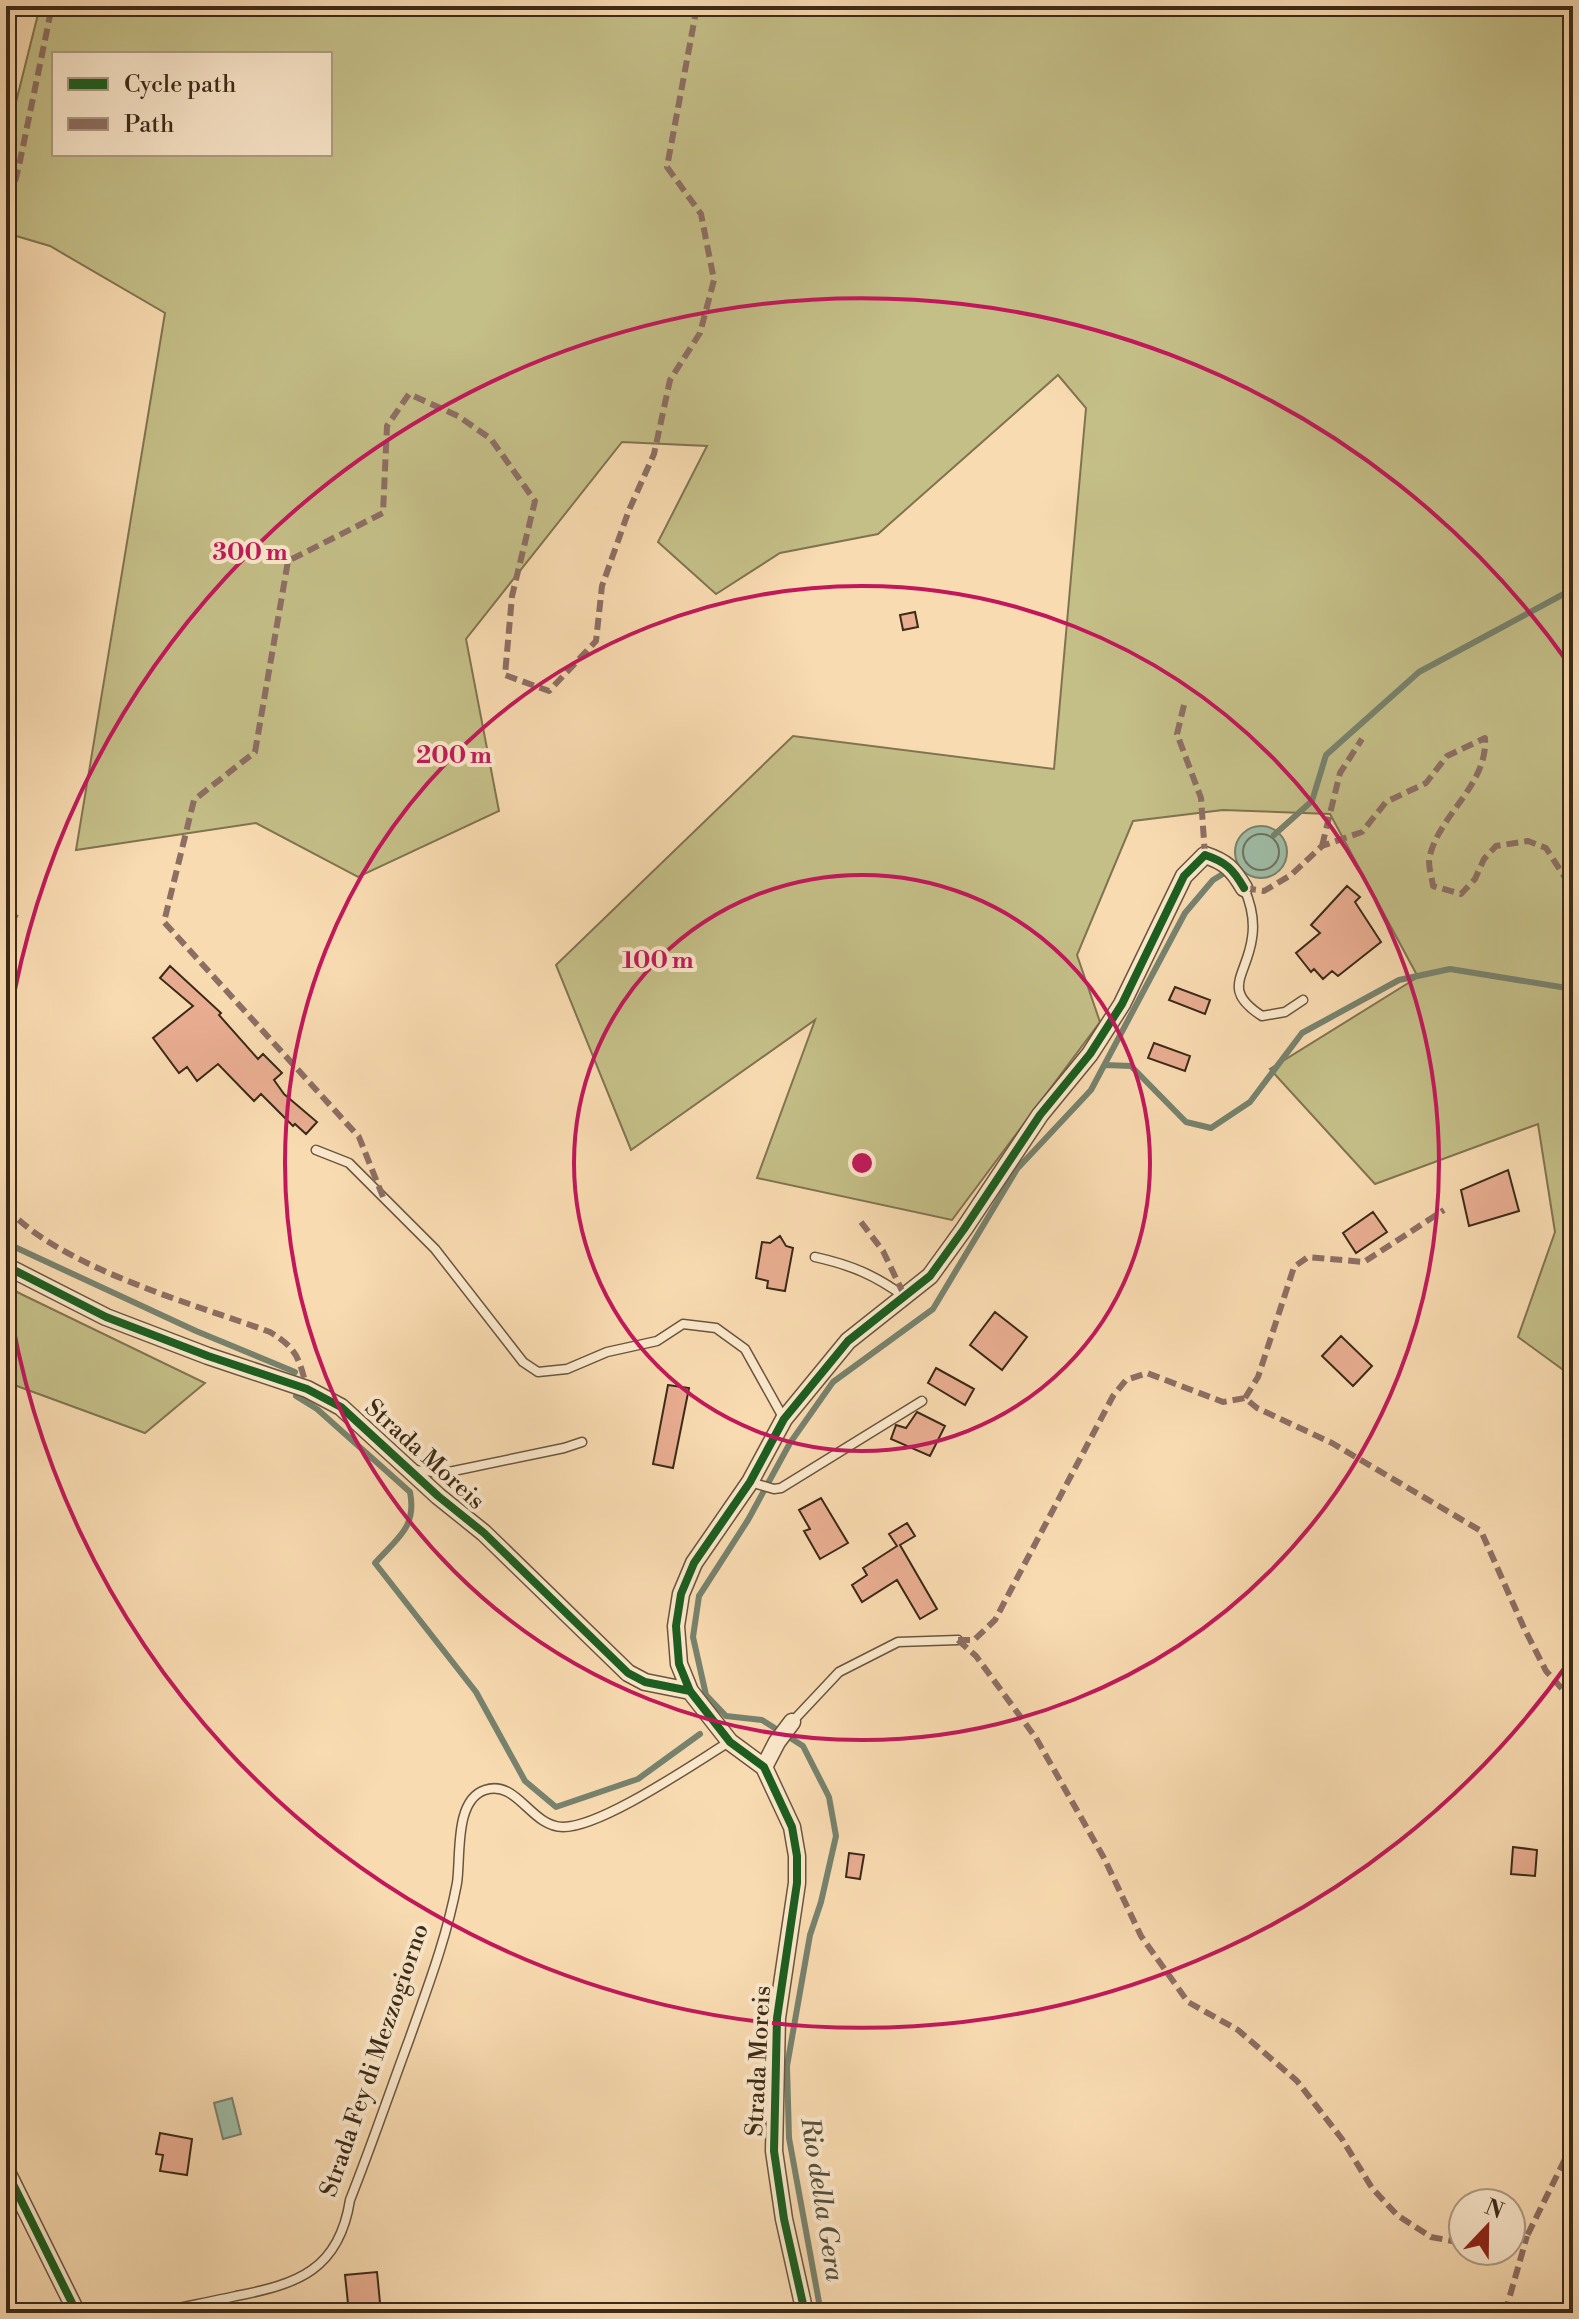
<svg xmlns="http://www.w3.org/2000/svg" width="1579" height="2319" font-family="'Libre Bodoni',serif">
	<rect width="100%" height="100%" fill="#f9dbb1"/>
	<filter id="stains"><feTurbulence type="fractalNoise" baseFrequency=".0025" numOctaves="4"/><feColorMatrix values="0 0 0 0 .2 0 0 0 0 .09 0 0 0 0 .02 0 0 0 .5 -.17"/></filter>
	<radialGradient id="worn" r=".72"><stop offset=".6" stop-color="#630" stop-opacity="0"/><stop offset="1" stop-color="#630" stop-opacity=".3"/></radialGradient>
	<!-- green -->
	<path fill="#c4be87" stroke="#807450" stroke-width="2" fill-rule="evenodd" d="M 40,6 L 1573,6 L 1573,1377 L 1518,1337 L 1555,1232 L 1538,1124 L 1375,1184 L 1270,1069 L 1418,977 L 1330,814 L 1223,810 L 1133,821 L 1077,955 L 1100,1022 L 952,1220 L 757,1178 L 815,1020 L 631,1150 L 556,965 L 793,736 L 1054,769 L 1086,408 L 1058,375 L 878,534 L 780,553 L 716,594 L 658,542 L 707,446 L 622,442 L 466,639 L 499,811 L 358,877 L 256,823 L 76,850 L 165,313 L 50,246 L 6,233 L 6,142 ZM 54,54 L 330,54 L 330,154 L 54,154 Z
		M 6,1286 L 21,1294 L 205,1383 L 145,1433 L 6,1382 Z"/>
	<!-- water -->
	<path fill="#9fbca6" stroke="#77826d" stroke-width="2" d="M1235 852a26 26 0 1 1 52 0a26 26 0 1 1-52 0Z
		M 232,2098 L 241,2134 L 223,2139 L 214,2103 Z"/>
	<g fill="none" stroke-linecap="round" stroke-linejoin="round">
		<!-- shore -->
		<path stroke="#6d735f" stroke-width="2" d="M1243 852a18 18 0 1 1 36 0a18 18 0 1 1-36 0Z"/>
		<!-- stream -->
		<path stroke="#77826d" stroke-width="6" d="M 1274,835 L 1312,801 L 1326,755 L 1419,672 L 1573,589
			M 1105,1065 L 1131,1066 L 1186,1122 L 1211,1128 L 1250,1102 L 1302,1033 L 1399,980 L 1450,969 L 1573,989
			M 6,1243 L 196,1331 L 295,1372
			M 296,1396 L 317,1409 L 410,1492 C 417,1528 397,1538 375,1563 L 476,1692 L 525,1781 L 556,1807 L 638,1779 L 700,1734
			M 821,2313 L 789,2138 L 787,2066 L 810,1935 L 821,1902 L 836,1836 L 829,1797 L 803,1746 L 762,1720 L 726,1716 L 706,1695 L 693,1637 L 699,1596 L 748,1520 L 790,1443 L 833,1382 L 933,1309 L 1017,1169 L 1091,1090 L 1185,913 L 1213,880 L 1231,869"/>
	</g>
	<!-- building -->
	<path fill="#e9ad91" stroke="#3b2a18" stroke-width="2" d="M 915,612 L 918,627 L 903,630 L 900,615 Z
		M 1347,886 L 1360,897 L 1355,902 L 1381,942 L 1338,976 L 1332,971 L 1323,979 L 1314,969 L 1311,972 L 1296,953 L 1320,933 L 1311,925 Z
		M 170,966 L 221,1013 L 219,1015 L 258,1059 L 263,1054 L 282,1073 L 274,1080 L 284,1094 L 317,1122 L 306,1134 L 295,1124 L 293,1126 L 261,1094 L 254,1101 L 218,1064 L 197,1081 L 187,1067 L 179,1073 L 153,1038 L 193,1006 L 160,978 Z
		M 1175,987 L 1210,1000 L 1205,1014 L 1169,1000 Z
		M 1154,1043 L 1190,1056 L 1185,1071 L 1148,1058 Z
		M 1508,1170 L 1519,1211 L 1469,1226 L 1461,1190 Z
		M 1373,1212 L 1387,1232 L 1356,1253 L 1343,1233 Z
		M 780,1236 L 786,1246 L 793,1248 L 785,1291 L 767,1288 L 768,1281 L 756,1278 L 762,1242 L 770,1243 Z
		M 995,1312 L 1027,1337 L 1002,1370 L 970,1345 Z
		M 1341,1336 L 1372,1366 L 1353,1386 L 1322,1356 Z
		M 936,1368 L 974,1389 L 965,1405 L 928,1383 Z
		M 668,1385 L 689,1388 L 673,1468 L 653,1464 Z
		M 917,1412 L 945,1426 L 930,1456 L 891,1439 L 896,1425 L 906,1428 Z
		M 821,1498 L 848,1543 L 820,1559 L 804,1531 L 810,1529 L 799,1510 Z
		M 907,1523 L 915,1536 L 900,1545 L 937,1609 L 920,1619 L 897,1580 L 862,1602 L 852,1585 L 867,1575 L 863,1568 L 897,1546 L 889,1534 Z
		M 1513,1847 L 1537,1850 L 1535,1876 L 1511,1874 Z
		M 849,1853 L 864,1855 L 860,1879 L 846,1877 Z
		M 160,2133 L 192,2139 L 187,2175 L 160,2171 L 163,2155 L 156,2154 Z
		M 377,2272 L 381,2313 L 349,2313 L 345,2275 Z"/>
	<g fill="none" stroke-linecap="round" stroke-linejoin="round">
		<defs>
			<path id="lane" d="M 1244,888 C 1251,904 1255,920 1252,938 C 1247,976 1220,989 1262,1016 L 1285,1012 L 1303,1000
				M 316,1150 L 349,1163 L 435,1249 L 523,1362 L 538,1372 L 567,1369 L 607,1352 L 657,1341 L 683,1324 L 716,1328 L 745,1349 L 784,1419
				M 815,1257 C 851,1265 875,1275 905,1297
				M 415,1470 L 444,1473 L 564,1448 L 582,1442
				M 750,1482 L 774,1489 L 781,1488 L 922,1401
				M 792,1722 L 839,1672 L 898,1642 L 958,1640
				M 156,2313 C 183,2307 209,2302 236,2296 C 298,2284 339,2270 350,2200 C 371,2147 389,2094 409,2040 C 427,1989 447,1937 457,1883 C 461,1857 454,1800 485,1790 C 517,1779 531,1827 563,1827 C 602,1827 693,1764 729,1742"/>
			<path id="street" d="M 6,1266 L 106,1317 L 208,1356 L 307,1389 L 341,1407 L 438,1496 L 484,1533 L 628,1673 L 645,1682 L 690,1691
				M 764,1767 L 777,1742 L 792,1722
				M 6,2170 L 77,2313
				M 805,2313 L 784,2219 L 774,2151 L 777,2018 L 797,1883 L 797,1856 L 792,1827 L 764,1767 L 730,1742 L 690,1691 L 679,1664 L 676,1626 L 681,1594 L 694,1563 L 750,1482 L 784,1419 L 848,1341 L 930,1276 L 964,1229 L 1040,1115 L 1090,1054 L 1122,1004 L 1184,876 L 1205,855 C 1226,862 1233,869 1244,888"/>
		</defs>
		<!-- lane casing -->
		<use href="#lane" stroke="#6a563e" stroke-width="11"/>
		<!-- street casing -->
		<use href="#street" stroke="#6a563e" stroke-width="19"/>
		<!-- lane -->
		<use href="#lane" stroke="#fbe8cc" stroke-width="8"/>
		<!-- street -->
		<use href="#street" stroke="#fbe8cc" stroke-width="16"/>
		<!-- quiet -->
		<path stroke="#8d6e63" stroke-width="6" stroke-dasharray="12 6" stroke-linecap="butt" d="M 6,216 L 19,166 L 52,6
			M 1184,705 L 1177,734 L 1201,798 L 1205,855
			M 1322,846 L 1340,773 L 1362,739
			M 1244,888 L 1264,891 L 1291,875 L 1322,846 L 1362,832 L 1386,802 L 1426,783 L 1447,756 L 1485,738 C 1488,784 1441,813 1430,855 C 1427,864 1432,877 1433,886 L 1461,894 L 1475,879 L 1484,859 L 1496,846 L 1528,841 L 1546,848 L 1573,890
			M 6,934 L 16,914
			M 383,1197 L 359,1137 L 164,922 L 194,800 L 255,752 L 288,561 L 383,513 L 387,426 L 409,394 L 458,416 L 491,439 L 535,501 L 512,596 L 505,675 L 549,691 L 596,641 L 602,586 L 629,510 L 654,454 L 670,380 L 700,333 L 714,280 L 701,214 L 667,167 L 697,6
			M 6,1207 C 58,1267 194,1304 270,1332 C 298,1349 299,1359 307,1389
			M 861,1222 L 883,1251 L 905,1297
			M 1245,1398 L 1258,1377 L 1294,1267 L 1308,1257 L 1364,1262 L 1444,1210
			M 958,1640 L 974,1640 L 995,1620 L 1113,1396 L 1126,1380 L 1147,1373 L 1223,1402 L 1245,1398 L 1257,1408 L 1332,1443 L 1481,1531 L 1524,1628 L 1546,1671 L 1573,1701
			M 958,1640 L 976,1656 L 1036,1738 L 1104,1858 L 1141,1936 L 1188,2002 L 1238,2030 L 1297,2081 L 1342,2139 L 1372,2188 L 1397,2215 L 1431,2237 L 1463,2243
			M 1511,2240 L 1527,2236 L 1573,2143
			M 1505,2313 L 1527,2236"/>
		<defs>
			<path id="cycleway" d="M 6,1266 L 106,1317 L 208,1356 L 307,1389 L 341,1407 L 438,1496 L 484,1533 L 628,1673 L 645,1682 L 690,1691
				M 6,2170 L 77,2313
				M 805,2313 L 784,2219 L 774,2151 L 777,2018 L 797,1883 L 797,1856 L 792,1827 L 764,1767 L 730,1742 L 690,1691 L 679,1664 L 676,1626 L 681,1594 L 694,1563 L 750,1482 L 784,1419 L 848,1341 L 930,1276 L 964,1229 L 1040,1115 L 1090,1054 L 1122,1004 L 1184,876 L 1205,855 C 1226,862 1233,869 1244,888"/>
		</defs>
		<!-- cycleway casing -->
		<use href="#cycleway" stroke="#fbe8cc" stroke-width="13"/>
		<!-- cycleway -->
		<use href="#cycleway" stroke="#1b5e20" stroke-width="8"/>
	</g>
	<!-- distance rings -->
	<g fill="none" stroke="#c2185b" stroke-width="4">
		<circle cx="862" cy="1163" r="288"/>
		<circle cx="862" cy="1163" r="577"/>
		<path d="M1571 1659A865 865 0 0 1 7 1291M7 1035A865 865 0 0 1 1571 667"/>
	</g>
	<g text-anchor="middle" stroke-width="8" stroke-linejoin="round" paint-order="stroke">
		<!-- street labels -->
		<g font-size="24" fill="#3b2a18" stroke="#fbe8cc">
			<text transform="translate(425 1454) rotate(42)" y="8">Strada Moreis</text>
			<text transform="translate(374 2060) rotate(-71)" y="8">Strada Fey di Mezzogiorno</text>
			<text transform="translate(758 2061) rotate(-87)" y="8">Strada Moreis</text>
		</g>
		<!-- water labels -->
		<g font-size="26" font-style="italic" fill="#544e3c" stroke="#fbe8cc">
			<text transform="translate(823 2199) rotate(81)" y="9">Rio della Gera</text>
		</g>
	</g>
	<circle cx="862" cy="1163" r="12" fill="#c2185b" stroke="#fbe8cc" stroke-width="4"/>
	<g font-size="24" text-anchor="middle" font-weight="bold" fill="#c2185b" stroke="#fbe8cc" stroke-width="8" stroke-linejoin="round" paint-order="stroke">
		<text x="250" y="560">300 m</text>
		<text x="454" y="763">200 m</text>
		<text x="658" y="968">100 m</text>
	</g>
	<!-- margin -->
	<rect width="1579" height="2319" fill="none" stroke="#f9dbb1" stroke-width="32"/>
	<rect x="8" y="8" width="1563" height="2303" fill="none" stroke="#3b2a18" stroke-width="4"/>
	<rect x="16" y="16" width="1547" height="2287" fill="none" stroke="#3b2a18" stroke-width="2"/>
	<!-- legend -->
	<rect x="52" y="52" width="280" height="104" fill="#fbe8cc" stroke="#ae9c84" stroke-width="2"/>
	<rect x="68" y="78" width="40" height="12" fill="#1b5e20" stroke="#ae9c84" stroke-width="2"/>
	<text x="124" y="92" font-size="24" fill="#3b2a18">Cycle path</text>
	<rect x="68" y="118" width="40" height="12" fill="#8d6e63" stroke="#ae9c84" stroke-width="2"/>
	<text x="124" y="132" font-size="24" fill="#3b2a18">Path</text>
	<!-- north arrow -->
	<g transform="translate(1487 2227) rotate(22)"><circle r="38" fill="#fbe8cc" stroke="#ae9c84" stroke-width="2"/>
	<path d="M0-6L14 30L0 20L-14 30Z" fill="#8f2418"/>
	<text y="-12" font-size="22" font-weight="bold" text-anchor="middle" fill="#3b2a18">N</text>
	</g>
	<rect width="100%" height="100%" filter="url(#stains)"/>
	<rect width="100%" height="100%" fill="url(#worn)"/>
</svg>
